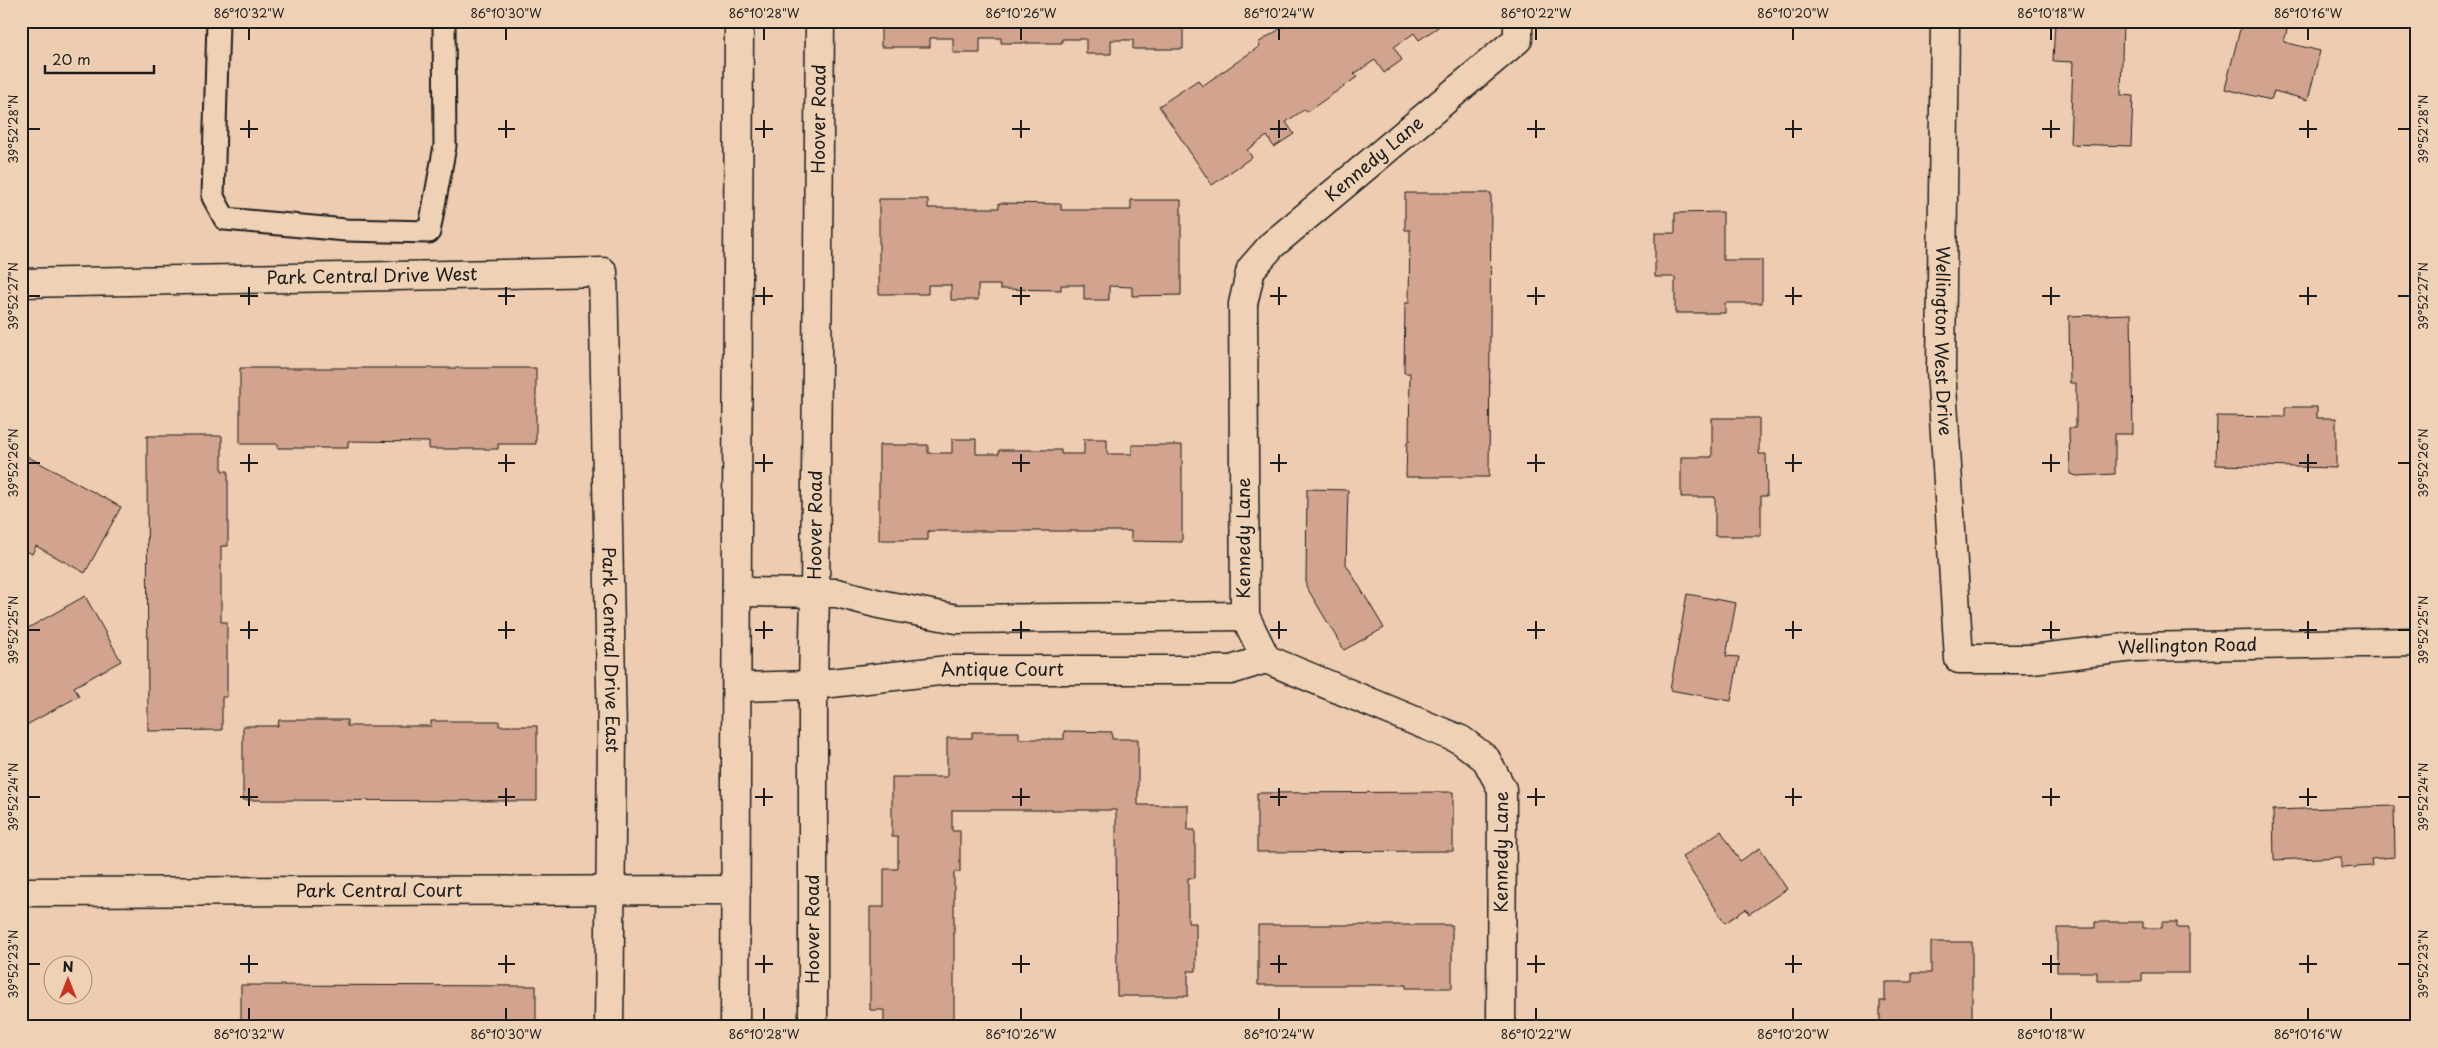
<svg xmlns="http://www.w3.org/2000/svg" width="2438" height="1048" font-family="'Playpen Sans',sans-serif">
	<rect width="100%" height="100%" fill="#eeccb1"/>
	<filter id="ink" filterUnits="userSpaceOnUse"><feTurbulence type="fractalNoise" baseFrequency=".02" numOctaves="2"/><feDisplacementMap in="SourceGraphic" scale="10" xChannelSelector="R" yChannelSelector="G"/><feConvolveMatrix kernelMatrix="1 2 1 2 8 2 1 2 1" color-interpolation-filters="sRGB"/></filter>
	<g filter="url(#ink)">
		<!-- building -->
		<path fill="#d2a48f" stroke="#1c1c1c" d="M 881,21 L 1183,21 L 1183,49 L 1133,49 L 1133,40 L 1111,40 L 1111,54 L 1086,54 L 1086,39 L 1062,39 L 1062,43 L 1001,43 L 1001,38 L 980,38 L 980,53 L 953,53 L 953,38 L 930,38 L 930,47 L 881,47 Z
			M 1292,21 L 1447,21 L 1419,40 L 1414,33 L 1394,47 L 1402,60 L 1384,73 L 1375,60 L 1354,74 L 1357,77 L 1307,112 L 1305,109 L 1286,122 L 1294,134 L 1274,147 L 1267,136 L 1247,150 L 1252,157 L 1212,185 L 1159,106 L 1198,80 L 1202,86 L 1260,46 L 1258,43 Z
			M 2055,21 L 2123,21 L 2121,95 L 2133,96 L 2131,146 L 2070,144 L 2073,62 L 2053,61 Z
			M 2242,21 L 2289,21 L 2284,42 L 2320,51 L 2308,100 L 2274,91 L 2271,100 L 2225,89 Z
			M 1405,193 L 1491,193 L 1489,477 L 1406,477 L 1407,442 L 1409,442 L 1410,373 L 1404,373 L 1405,303 L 1409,303 L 1410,230 L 1405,230 Z
			M 879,199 L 928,199 L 928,208 L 999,208 L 999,203 L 1061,204 L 1061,210 L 1131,210 L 1131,200 L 1181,200 L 1181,295 L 1132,296 L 1132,287 L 1109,286 L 1109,300 L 1084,300 L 1084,285 L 1061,285 L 1061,290 L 1000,289 L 1000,285 L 978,285 L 978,300 L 951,300 L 951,285 L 928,285 L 928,294 L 879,294 Z
			M 1723,212 L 1723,260 L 1762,260 L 1762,303 L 1725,303 L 1725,313 L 1675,313 L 1675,277 L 1655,277 L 1655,233 L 1675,233 L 1675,213 Z
			M 2131,314 L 2133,434 L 2115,434 L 2115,474 L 2077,476 L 2070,474 L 2069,428 L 2076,428 L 2076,383 L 2070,383 L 2069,316 Z
			M 240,368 L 536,368 L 536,444 L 498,444 L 498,449 L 429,449 L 429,442 L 348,441 L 348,448 L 278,448 L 278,444 L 240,444 Z
			M 2285,407 L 2317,407 L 2317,418 L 2336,418 L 2336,468 L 2216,465 L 2217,416 L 2285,417 Z
			M 1712,418 L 1759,418 L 1759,454 L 1766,454 L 1767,496 L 1761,496 L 1761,536 L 1715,536 L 1715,497 L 1681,497 L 1681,457 L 1712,457 Z
			M 147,436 L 222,436 L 222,471 L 228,471 L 228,546 L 221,546 L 221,622 L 227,622 L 227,697 L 222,697 L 222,730 L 148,731 Z
			M 952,439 L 976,439 L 976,454 L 999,454 L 999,450 L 1061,450 L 1061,454 L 1084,454 L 1084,439 L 1107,439 L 1107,454 L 1132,454 L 1132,445 L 1182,445 L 1182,542 L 1131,541 L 1131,531 L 928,531 L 928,540 L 879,540 L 879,445 L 928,445 L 928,453 L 952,453 Z
			M 21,453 L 121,507 L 85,573 L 36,546 L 32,554 L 21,548 Z
			M 1307,489 L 1348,490 L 1346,564 L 1384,628 L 1344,650 L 1306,586 Z
			M 1687,594 L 1736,603 L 1726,656 L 1739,657 L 1731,701 L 1670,690 Z
			M 85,596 L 121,661 L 74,687 L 79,696 L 21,728 L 21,632 Z
			M 279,720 L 347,720 L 347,726 L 431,726 L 431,721 L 499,721 L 499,726 L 537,726 L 537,801 L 243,800 L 243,726 L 278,726 Z
			M 1064,731 L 1112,732 L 1112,739 L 1138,739 L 1138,805 L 1188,805 L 1188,830 L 1195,830 L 1195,878 L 1188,878 L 1188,923 L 1196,923 L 1196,971 L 1188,971 L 1188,996 L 1117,996 L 1116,810 L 952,810 L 952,831 L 960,831 L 960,872 L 954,872 L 954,1027 L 884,1027 L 884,1010 L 870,1010 L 870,907 L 884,907 L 884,869 L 898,869 L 898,837 L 892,837 L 892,777 L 947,777 L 947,738 L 972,738 L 972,732 L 1019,732 L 1019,739 L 1064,739 Z
			M 1453,792 L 1453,851 L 1257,852 L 1257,793 Z
			M 2394,806 L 2395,857 L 2371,859 L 2372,866 L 2341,868 L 2341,857 L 2274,860 L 2273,810 Z
			M 1721,831 L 1740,861 L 1760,848 L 1787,889 L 1749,914 L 1746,909 L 1725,923 L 1682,857 Z
			M 2095,922 L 2143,922 L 2143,928 L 2162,928 L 2162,922 L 2177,922 L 2177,928 L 2189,928 L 2189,973 L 2142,973 L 2142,981 L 2097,981 L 2097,972 L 2057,972 L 2057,928 L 2095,928 Z
			M 1258,925 L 1452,925 L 1452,988 L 1406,988 L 1406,985 L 1258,985 Z
			M 1931,942 L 1972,942 L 1972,1027 L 1880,1027 L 1880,1001 L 1885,1001 L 1885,982 L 1912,982 L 1912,973 L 1931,973 Z
			M 241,985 L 536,986 L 536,1027 L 241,1027 Z"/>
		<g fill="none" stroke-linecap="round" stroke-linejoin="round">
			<defs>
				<path id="lane" d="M 218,21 L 213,197 L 225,219 L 346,230 L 429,232 L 445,146 L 444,21"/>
				<g id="street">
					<path id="s1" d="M 1945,21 L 1941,370 L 1959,659 L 2032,659 L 2134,647 L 2417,642"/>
					<path id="s2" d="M 21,283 L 603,272 L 612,735 L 609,1027"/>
					<path d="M 737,592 L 837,593 L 879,604 L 957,619 L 1245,616"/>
					<path id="s3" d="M 737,687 L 813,685 L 948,670 L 1231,670 L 1266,659"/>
					<path id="s4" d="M 21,892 L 736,890"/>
					<path id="s5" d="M 813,1027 L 813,685 L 815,593 L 820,21"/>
					<path id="s6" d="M 1501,1027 L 1502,789 L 1486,759 L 1461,740 L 1266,659 L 1245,616 L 1243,304 L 1251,269 L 1272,245 L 1518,39 L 1518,21"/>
				</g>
				<path id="secondary" d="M 735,1027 L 739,21"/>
			</defs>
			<!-- lane casing -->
			<use href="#lane" stroke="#1c1c1c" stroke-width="25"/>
			<!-- street casing -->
			<use href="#street" stroke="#1c1c1c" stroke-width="31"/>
			<!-- secondary casing -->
			<use href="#secondary" stroke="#1c1c1c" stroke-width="31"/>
			<!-- lane -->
			<use href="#lane" stroke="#efd2b5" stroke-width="21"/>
			<!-- street -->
			<use href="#street" stroke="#efd2b5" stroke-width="28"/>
			<!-- secondary -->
			<use href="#secondary" stroke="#efd2b5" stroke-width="28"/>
		</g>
	</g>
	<!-- ticks -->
	<path fill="none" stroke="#1c1c1c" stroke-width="2" d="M 249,28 L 249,40M 506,28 L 506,40M 764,28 L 764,40M 1021,28 L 1021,40M 1279,28 L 1279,40M 1536,28 L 1536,40M 1793,28 L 1793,40M 2051,28 L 2051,40M 2308,28 L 2308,40M 249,120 L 249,138M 506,120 L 506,138M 764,120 L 764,138M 1021,120 L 1021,138M 1279,120 L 1279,138M 1536,120 L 1536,138M 1793,120 L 1793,138M 2051,120 L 2051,138M 2308,120 L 2308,138M 28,129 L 40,129M 240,129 L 258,129M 498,129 L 515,129M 755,129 L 773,129M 1012,129 L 1030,129M 1270,129 L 1287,129M 1527,129 L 1545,129M 1785,129 L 1802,129M 2042,129 L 2060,129M 2299,129 L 2317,129M 2398,129 L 2410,129M 249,287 L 249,305M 506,287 L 506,305M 764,287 L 764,305M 1021,287 L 1021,305M 1279,287 L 1279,305M 1536,287 L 1536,305M 1793,287 L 1793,305M 2051,287 L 2051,305M 2308,287 L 2308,305M 28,296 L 40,296M 240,296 L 258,296M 498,296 L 515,296M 755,296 L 773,296M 1012,296 L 1030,296M 1270,296 L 1287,296M 1527,296 L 1545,296M 1785,296 L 1802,296M 2042,296 L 2060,296M 2299,296 L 2317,296M 2398,296 L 2410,296M 249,454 L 249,472M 506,454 L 506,472M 764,454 L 764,472M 1021,454 L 1021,472M 1279,454 L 1279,472M 1536,454 L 1536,472M 1793,454 L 1793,472M 2051,454 L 2051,472M 2308,454 L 2308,472M 28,463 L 40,463M 240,463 L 258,463M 498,463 L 515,463M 755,463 L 773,463M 1012,463 L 1030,463M 1270,463 L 1287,463M 1527,463 L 1545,463M 1785,463 L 1802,463M 2042,463 L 2060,463M 2299,463 L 2317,463M 2398,463 L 2410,463M 249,621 L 249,639M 506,621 L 506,639M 764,621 L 764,639M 1021,621 L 1021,639M 1279,621 L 1279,639M 1536,621 L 1536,639M 1793,621 L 1793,639M 2051,621 L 2051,639M 2308,621 L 2308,639M 28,630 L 40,630M 240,630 L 258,630M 498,630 L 515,630M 755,630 L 773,630M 1012,630 L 1030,630M 1270,630 L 1287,630M 1527,630 L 1545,630M 1785,630 L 1802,630M 2042,630 L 2060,630M 2299,630 L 2317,630M 2398,630 L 2410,630M 249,788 L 249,806M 506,788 L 506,806M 764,788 L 764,806M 1021,788 L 1021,806M 1279,788 L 1279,806M 1536,788 L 1536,806M 1793,788 L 1793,806M 2051,788 L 2051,806M 2308,788 L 2308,806M 28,797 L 40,797M 240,797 L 258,797M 498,797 L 515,797M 755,797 L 773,797M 1012,797 L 1030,797M 1270,797 L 1287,797M 1527,797 L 1545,797M 1785,797 L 1802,797M 2042,797 L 2060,797M 2299,797 L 2317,797M 2398,797 L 2410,797M 249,955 L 249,973M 506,955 L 506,973M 764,955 L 764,973M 1021,955 L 1021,973M 1279,955 L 1279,973M 1536,955 L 1536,973M 1793,955 L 1793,973M 2051,955 L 2051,973M 2308,955 L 2308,973M 28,964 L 40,964M 240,964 L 258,964M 498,964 L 515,964M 755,964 L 773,964M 1012,964 L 1030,964M 1270,964 L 1287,964M 1527,964 L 1545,964M 1785,964 L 1802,964M 2042,964 L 2060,964M 2299,964 L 2317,964M 2398,964 L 2410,964M 249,1008 L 249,1020M 506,1008 L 506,1020M 764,1008 L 764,1020M 1021,1008 L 1021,1020M 1279,1008 L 1279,1020M 1536,1008 L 1536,1020M 1793,1008 L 1793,1020M 2051,1008 L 2051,1020M 2308,1008 L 2308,1020"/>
	<g text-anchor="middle" stroke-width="4.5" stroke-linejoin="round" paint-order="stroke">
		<!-- street labels -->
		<g font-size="18" fill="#1c1c1c" stroke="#efd2b5">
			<text dy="6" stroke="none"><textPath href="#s5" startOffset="908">Hoover Road</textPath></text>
			<text dy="6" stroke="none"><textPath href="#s6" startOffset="1076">Kennedy Lane</textPath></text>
			<text dy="6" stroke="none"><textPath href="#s2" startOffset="351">Park Central Drive West</textPath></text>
			<text dy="6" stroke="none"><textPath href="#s1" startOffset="320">Wellington West Drive</textPath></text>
			<text dy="6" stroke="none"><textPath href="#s5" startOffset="502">Hoover Road</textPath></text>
			<text transform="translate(1244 538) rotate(-90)" y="6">Kennedy Lane</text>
			<text dy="6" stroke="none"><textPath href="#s1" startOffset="868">Wellington Road</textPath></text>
			<text dy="6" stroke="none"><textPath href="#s2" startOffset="960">Park Central Drive East</textPath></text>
			<text dy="6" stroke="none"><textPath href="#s3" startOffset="266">Antique Court</textPath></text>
			<text dy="6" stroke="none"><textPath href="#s6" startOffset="175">Kennedy Lane</textPath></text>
			<text dy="6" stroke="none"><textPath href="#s4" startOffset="358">Park Central Court</textPath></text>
			<text transform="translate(813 929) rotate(-90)" y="6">Hoover Road</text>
		</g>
	</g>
	<!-- margin -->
	<rect width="2438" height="1048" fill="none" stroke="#efd2b5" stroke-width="55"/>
	<!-- north arrow -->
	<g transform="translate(68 980)"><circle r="24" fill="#efd2b5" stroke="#9b8978"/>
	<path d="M0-4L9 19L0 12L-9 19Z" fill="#c8321e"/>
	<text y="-8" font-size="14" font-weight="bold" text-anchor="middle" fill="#1c1c1c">N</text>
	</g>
	<!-- scale -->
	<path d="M45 65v8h109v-8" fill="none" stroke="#1c1c1c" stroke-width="2.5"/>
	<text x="52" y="65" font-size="15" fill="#1c1c1c" stroke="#efd2b5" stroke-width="4" paint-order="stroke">20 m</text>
	<rect x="28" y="28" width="2382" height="992" fill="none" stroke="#1c1c1c" stroke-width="2"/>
	<g font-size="12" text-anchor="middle" fill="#1c1c1c">
		<text x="249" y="18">86°10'32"W</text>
		<text x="506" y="18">86°10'30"W</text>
		<text x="764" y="18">86°10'28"W</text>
		<text x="1021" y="18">86°10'26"W</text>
		<text x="1279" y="18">86°10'24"W</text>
		<text x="1536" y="18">86°10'22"W</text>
		<text x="1793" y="18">86°10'20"W</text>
		<text x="2051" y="18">86°10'18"W</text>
		<text x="2308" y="18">86°10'16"W</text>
		<text transform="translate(14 129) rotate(-90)" y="4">39°52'28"N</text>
		<text transform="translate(2424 129) rotate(-90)" y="4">39°52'28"N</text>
		<text transform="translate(14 296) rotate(-90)" y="4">39°52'27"N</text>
		<text transform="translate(2424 296) rotate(-90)" y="4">39°52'27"N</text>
		<text transform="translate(14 463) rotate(-90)" y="4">39°52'26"N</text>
		<text transform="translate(2424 463) rotate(-90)" y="4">39°52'26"N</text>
		<text transform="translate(14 630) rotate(-90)" y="4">39°52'25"N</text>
		<text transform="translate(2424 630) rotate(-90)" y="4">39°52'25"N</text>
		<text transform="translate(14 797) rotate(-90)" y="4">39°52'24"N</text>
		<text transform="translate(2424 797) rotate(-90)" y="4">39°52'24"N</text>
		<text transform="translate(14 964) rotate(-90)" y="4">39°52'23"N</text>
		<text transform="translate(2424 964) rotate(-90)" y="4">39°52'23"N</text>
		<text x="249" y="1039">86°10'32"W</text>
		<text x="506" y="1039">86°10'30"W</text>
		<text x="764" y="1039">86°10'28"W</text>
		<text x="1021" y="1039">86°10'26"W</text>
		<text x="1279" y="1039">86°10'24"W</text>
		<text x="1536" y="1039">86°10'22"W</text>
		<text x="1793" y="1039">86°10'20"W</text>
		<text x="2051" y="1039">86°10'18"W</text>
		<text x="2308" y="1039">86°10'16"W</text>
	</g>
</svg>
